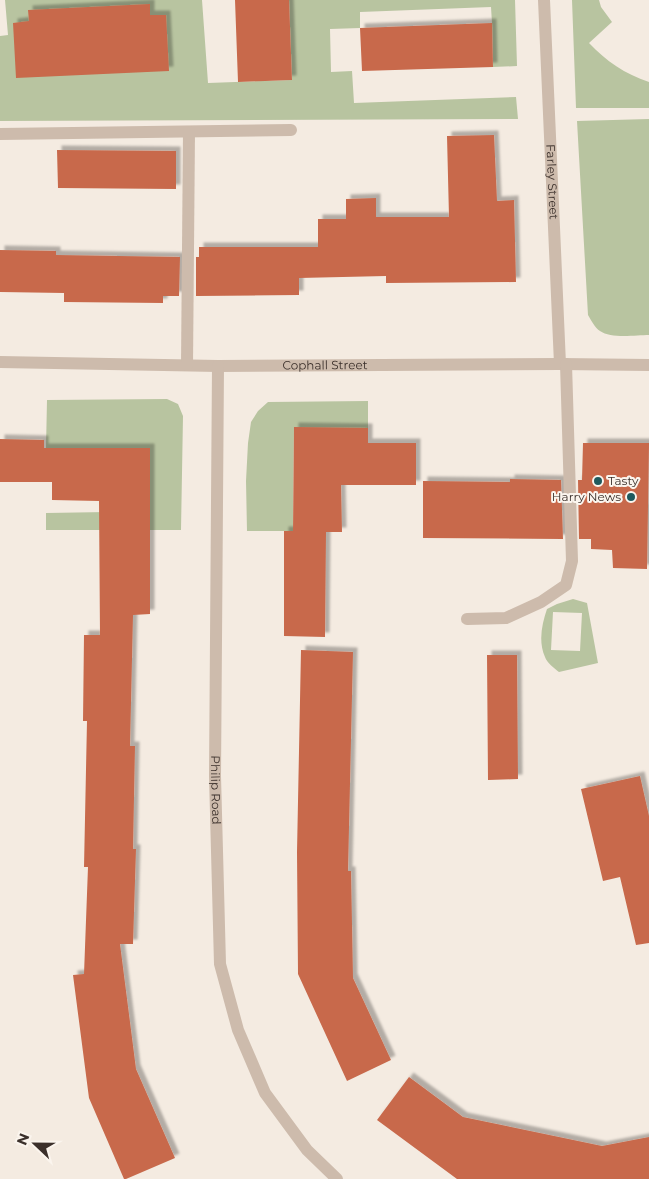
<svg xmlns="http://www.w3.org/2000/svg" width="649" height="1179" font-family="Montserrat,sans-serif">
	<defs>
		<filter id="shadow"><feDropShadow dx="4.5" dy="-4.5" stdDeviation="1" flood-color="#0004"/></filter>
	</defs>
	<rect width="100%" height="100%" fill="#f4ebe1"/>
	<!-- green -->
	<path fill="#b8c4a0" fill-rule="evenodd" d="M 5,0 L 202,0 L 208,83 L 292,80 L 289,0 L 515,0 L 517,66 L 493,67 L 492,23 L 491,7 L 360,12 L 360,28 L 330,29 L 331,72 L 352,71 L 354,103 L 516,97 L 518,119 L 0,121 L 0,36 L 8,35 Z
		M 572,0 L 599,0 L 601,7 L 612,22 L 589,43 C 606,61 625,74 649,82 L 649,108 L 576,108 Z
		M 649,119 L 649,335 C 636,335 611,339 600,331 C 595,328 591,320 588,315 L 577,121 Z
		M 167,399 L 178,404 L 183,416 L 181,530 L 149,530 L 150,448 L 46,448 L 47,400 Z
		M 368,401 L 368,428 L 294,428 L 293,531 L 247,531 L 246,481 L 248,443 L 251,422 L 258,411 L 268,402 Z
		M 107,512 L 106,530 L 46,530 L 46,513 Z
		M 573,599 L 587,603 L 598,663 L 559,672 C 554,668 547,663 545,657 C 538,641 542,624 547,609 L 557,604 ZM 553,612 L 582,613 L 580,651 L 551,650 Z"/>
	<!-- building -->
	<path fill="#c8694b" filter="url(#shadow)" d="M 235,0 L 289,0 L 292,80 L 238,82 Z
		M 150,4 L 150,15 L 166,15 L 169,71 L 16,78 L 13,23 L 29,21 L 28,10 Z
		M 492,23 L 493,67 L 362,71 L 360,28 Z
		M 494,135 L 497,201 L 514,200 L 516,282 L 386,283 L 386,276 L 299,278 L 299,295 L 196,296 L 196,257 L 199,257 L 199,247 L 318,247 L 318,219 L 346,219 L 346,199 L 376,198 L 376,217 L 449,217 L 447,136 Z
		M 57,150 L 176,151 L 176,189 L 58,188 Z
		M 0,250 L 56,251 L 56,255 L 180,257 L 179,296 L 163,296 L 163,303 L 64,302 L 64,293 L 0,292 Z
		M 294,427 L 368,428 L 368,443 L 416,443 L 416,485 L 341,485 L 342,532 L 326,532 L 325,637 L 284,636 L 284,531 L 293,531 Z
		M 0,439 L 44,440 L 44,448 L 150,448 L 150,614 L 133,615 L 130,746 L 135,746 L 133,849 L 136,849 L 133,944 L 120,944 L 136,1069 L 175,1158 L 126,1179 L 124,1179 L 89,1098 L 73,975 L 84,974 L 88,867 L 84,867 L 87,721 L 83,721 L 84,635 L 100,635 L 99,501 L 52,500 L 52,482 L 0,482 Z
		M 583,443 L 649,443 L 647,569 L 613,568 L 612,550 L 591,549 L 591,539 L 579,539 L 578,480 L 582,480 Z
		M 510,479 L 561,480 L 563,539 L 423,538 L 423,481 L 510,482 Z
		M 301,650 L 353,652 L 348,871 L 351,871 L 353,978 L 391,1060 L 347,1081 L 298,974 L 297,852 Z
		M 487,655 L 517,655 L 518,779 L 488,780 Z
		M 640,776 L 649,816 L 649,943 L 636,945 L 620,877 L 603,881 L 581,789 Z
		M 409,1077 L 463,1117 L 602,1146 L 649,1137 L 649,1179 L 457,1179 L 377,1120 Z"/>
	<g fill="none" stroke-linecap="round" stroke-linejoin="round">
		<!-- minor -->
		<g stroke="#cdbbac" stroke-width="12">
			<path id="s1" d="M 544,0 L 560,364"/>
			<path d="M 0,134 L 291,130"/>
			<path id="s2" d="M 0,362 L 218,366 L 560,364 L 649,365"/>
			<path d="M 187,365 L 189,132"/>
			<path id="s3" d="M 218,366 L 215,776 L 220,964 L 238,1030 L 265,1093 L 307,1150 L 337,1179"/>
			<path d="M 467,619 L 506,618 L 541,602 L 566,585 L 572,561 L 566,364"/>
		</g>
	</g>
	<!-- markers -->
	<g fill="#1f5a5e" stroke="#fbf5ee" stroke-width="2">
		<circle cx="598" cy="481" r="5"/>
		<circle cx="631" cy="497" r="5"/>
	</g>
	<g text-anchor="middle" stroke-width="4" stroke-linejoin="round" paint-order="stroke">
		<!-- street labels -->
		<g font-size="12" fill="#3b302b" stroke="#fbf5ee">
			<text dy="4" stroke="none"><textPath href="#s1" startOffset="182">Farley Street</textPath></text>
			<text dy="4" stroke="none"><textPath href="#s2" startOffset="325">Cophall Street</textPath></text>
			<text dy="4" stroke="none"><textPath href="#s3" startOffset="424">Philip Road</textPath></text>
		</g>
		<!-- poi labels -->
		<g font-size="12" fill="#3b302b" stroke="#fbf5ee" text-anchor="start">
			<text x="608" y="485">Tasty</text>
			<text x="621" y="501" text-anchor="end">Harry News</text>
		</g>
	</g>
	<!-- north arrow -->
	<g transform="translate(35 1144) rotate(292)" stroke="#fbf5ee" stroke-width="4" paint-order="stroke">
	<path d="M0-4L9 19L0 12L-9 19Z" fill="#3b302b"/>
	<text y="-8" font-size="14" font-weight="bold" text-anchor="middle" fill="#3b302b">N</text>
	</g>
</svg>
